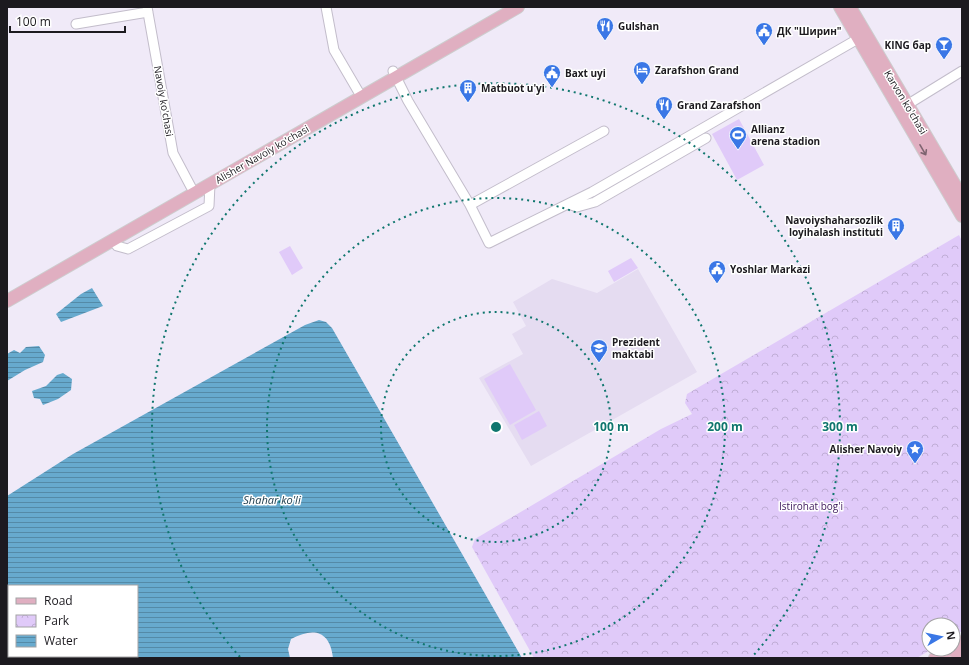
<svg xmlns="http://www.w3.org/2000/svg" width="969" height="665" font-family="'Open Sans',sans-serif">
	<defs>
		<pattern id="park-crowns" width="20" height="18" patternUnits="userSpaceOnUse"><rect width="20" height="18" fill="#e0caf9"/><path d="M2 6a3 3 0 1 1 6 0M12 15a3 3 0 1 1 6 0" fill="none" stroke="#c0add5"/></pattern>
		<pattern id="water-rules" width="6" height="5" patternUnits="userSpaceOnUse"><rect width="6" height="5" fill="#67aace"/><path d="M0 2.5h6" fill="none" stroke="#548aa7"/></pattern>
	</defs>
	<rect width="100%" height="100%" fill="#f0eaf8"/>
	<!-- built -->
	<path fill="#e5dcf1" d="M 638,269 L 697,372 L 531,466 L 479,378 L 523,354 L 512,334 L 526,326 L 513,302 L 552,279 L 597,293 Z"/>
	<!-- park -->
	<path fill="url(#park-crowns)" d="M 959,235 L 962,241 L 962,631 L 953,636 L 953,625 L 929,625 L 929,649 L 932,649 L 917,658 L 534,658 L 472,547 L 475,539 L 661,429 L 692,414 L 685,403 L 687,394 Z"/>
	<!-- pitch -->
	<path fill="#e0caf9" d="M 739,119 L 764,165 L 737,180 L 712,134 Z
		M 290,246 L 303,268 L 292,275 L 279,252 Z
		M 631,258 L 638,268 L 614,282 L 608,271 Z
		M 510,364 L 536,410 L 510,425 L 484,379 Z
		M 539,411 L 547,426 L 522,440 L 514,425 Z"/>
	<!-- water -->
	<path fill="url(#water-rules)" fill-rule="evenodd" d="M 92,288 L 103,306 L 61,322 L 56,314 L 81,294 Z
		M 319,320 L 326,322 L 332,328 L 522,658 L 333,658 C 330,631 314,627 291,639 L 288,649 L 290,658 L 7,658 L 7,496 L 73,454 L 305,325 ZM 9,586 L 137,586 L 137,656 L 9,656 Z
		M 39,346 L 45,355 L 43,362 L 25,370 L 7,381 L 7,354 L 14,350 L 20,353 L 26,347 Z
		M 63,373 L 72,379 L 71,390 L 58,399 L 43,405 L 40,399 L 34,398 L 32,391 L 46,386 L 57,375 Z"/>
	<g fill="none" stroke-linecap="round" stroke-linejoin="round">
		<defs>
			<path id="minor" d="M 147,7 L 173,153 L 191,187
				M 326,7 L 334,50 L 358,91
				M 76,24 L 148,12
				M 393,71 L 408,101 L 470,205 L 489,243 L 592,192 L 863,36
				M 902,108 L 962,71
				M 568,204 L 577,207 L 595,202 L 706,138
				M 470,205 L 604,131
				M 113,240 L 117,246 L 128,249 L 209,206 L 210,184"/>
			<path id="major" d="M 840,7 L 962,216
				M 850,7 L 962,197
				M 7,301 L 518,7
				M 953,648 L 962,642
				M 935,658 L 951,649
				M 957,658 L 962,655"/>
		</defs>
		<!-- minor casing -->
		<use href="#minor" stroke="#c3bdcb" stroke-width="11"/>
		<!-- major casing -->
		<use href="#major" stroke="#cdcdce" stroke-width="14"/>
		<!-- minor -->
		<use href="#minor" stroke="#fff" stroke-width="9"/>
		<!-- major -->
		<use href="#major" stroke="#e0afc1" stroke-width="12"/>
	</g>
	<!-- one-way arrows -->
	<defs><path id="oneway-shaft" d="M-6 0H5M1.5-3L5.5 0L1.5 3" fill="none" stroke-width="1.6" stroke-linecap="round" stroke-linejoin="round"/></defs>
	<use stroke="#7e6470" href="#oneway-shaft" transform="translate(923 150) rotate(60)"/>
	<!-- distance rings -->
	<g fill="none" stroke="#0f766e" stroke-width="2" stroke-dasharray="2 4">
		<circle cx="496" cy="427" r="115"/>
		<circle cx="496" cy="427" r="229"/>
		<path d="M240 657A344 344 0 1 1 752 657"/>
	</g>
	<!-- icons -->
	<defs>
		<symbol id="restaurant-pin" viewBox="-11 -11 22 30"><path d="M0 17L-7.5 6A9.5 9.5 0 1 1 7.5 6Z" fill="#3a77e6" stroke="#fff"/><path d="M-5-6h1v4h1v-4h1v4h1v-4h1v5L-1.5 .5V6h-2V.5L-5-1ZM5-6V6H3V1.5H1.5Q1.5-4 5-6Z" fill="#fff"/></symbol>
		<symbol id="civic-pin" viewBox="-11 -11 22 30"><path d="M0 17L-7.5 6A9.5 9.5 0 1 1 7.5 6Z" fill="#3a77e6" stroke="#fff"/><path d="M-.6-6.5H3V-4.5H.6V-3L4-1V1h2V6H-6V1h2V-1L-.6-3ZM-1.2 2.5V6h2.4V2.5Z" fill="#fff"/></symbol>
		<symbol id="bar-pin" viewBox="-11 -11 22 30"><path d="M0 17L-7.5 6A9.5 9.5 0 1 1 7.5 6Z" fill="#3a77e6" stroke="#fff"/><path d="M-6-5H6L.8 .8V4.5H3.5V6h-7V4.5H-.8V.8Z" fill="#fff"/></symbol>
		<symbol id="hotel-pin" viewBox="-11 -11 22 30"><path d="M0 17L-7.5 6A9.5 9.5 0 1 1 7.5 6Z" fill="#3a77e6" stroke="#fff"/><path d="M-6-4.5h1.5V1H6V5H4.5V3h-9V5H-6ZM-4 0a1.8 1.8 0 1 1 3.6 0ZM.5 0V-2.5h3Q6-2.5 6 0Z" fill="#fff"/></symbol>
		<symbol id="building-pin" viewBox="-11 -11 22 30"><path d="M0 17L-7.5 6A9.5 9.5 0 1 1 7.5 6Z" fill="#3a77e6" stroke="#fff"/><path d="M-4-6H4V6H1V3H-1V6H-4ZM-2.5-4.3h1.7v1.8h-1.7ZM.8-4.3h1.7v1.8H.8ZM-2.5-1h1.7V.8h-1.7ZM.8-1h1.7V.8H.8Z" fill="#fff"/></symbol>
		<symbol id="stadium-pin" viewBox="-11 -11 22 30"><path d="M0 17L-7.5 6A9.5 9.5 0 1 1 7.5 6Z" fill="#3a77e6" stroke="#fff"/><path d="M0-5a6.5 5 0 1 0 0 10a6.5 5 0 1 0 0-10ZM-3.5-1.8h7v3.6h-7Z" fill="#fff"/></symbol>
		<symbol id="school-pin" viewBox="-11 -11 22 30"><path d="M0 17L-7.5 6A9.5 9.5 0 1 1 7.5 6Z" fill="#3a77e6" stroke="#fff"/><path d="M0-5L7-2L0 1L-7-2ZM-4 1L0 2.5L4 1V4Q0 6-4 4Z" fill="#fff"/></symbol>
		<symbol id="sight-pin" viewBox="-11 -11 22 30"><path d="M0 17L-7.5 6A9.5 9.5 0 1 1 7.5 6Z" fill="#3a77e6" stroke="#fff"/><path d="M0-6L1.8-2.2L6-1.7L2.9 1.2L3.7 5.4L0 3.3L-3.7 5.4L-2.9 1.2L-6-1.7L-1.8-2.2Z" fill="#fff"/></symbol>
	</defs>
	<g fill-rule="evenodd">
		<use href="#restaurant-pin" x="595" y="16" width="20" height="27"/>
		<use href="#civic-pin" x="754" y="21" width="20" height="27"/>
		<use href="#bar-pin" x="934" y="35" width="20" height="27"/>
		<use href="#hotel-pin" x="632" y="60" width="20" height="27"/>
		<use href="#civic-pin" x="542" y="63" width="20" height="27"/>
		<use href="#building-pin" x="458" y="78" width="20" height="27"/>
		<use href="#restaurant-pin" x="654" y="95" width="20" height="27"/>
		<use href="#stadium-pin" x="728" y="125" width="20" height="27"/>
		<use href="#building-pin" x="886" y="216" width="20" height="27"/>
		<use href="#civic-pin" x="707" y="259" width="20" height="27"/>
		<use href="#school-pin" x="589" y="338" width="20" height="27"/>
		<use href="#sight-pin" x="905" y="439" width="20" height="27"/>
	</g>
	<g text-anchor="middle" stroke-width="3" stroke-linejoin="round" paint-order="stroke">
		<!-- poi labels -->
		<g font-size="10" font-weight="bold" fill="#1c1a1f" stroke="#fff" text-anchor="start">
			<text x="618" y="30">Gulshan</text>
			<text x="777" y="35">ДК "Ширин"</text>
			<text x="931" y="49" text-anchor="end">KING бар</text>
			<text x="655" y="74">Zarafshon Grand</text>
			<text x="565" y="77">Baxt uyi</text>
			<text x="481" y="92">Matbuot u'yi</text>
			<text x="677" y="109">Grand Zarafshon</text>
			<text x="751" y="133">Allianz<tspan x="751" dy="12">arena stadion</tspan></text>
			<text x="883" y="224" text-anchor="end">Navoiyshaharsozlik<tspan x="883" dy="12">loyihalash instituti</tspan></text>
			<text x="730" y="273">Yoshlar Markazi</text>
			<text x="612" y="346">Prezident<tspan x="612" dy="12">maktabi</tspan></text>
			<text x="902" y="453" text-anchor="end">Alisher Navoiy</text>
		</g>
		<!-- street labels -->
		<g font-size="10" fill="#1c1a1f" stroke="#fff">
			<text transform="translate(164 101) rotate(80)" y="4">Navoiy ko'chasi</text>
			<text transform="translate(906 102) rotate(59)" y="4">Karvon ko'chasi</text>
			<text transform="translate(262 154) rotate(-30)" y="4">Alisher Navoiy ko'chasi</text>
		</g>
		<!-- park labels -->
		<g font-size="10" fill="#3c165a" stroke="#fff">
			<text x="811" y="510">Istirohat bog'i</text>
		</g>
		<!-- water labels -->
		<g font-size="11" font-style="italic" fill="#193848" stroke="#fff">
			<text x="272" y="504">Shahar ko'li</text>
		</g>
	</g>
	<circle cx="496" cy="427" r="6" fill="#0f766e" stroke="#fff" stroke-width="2"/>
	<g font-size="12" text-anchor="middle" font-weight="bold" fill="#0f766e" stroke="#fff" stroke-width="3" stroke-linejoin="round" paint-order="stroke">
		<text x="611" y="431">100 m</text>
		<text x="725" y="431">200 m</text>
		<text x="840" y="431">300 m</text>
	</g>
	<!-- border -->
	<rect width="969" height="665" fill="none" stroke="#1c1a1f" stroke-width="16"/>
	<!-- legend -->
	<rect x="8" y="585" width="130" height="72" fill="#ffffff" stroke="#a4a3a5"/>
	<rect x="16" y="598" width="20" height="6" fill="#e0afc1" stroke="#a4a3a5"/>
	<text x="44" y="605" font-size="12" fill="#1c1a1f">Road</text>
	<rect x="16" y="615" width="20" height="12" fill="url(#park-crowns)" stroke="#a4a3a5"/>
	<text x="44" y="625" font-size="12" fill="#1c1a1f">Park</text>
	<rect x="16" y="635" width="20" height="12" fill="url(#water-rules)" stroke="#a4a3a5"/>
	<text x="44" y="645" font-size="12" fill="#1c1a1f">Water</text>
	<!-- north arrow -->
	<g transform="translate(941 637) rotate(81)"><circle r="19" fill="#ffffff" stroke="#a4a3a5"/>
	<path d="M0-3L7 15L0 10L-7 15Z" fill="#3a77e6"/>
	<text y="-6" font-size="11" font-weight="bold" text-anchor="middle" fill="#1c1a1f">N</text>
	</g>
	<!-- scale -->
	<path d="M10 26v6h115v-6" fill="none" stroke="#1c1a1f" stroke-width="2"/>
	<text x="16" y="26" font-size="12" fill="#1c1a1f" stroke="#ffffff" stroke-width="3" paint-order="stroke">100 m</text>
</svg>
